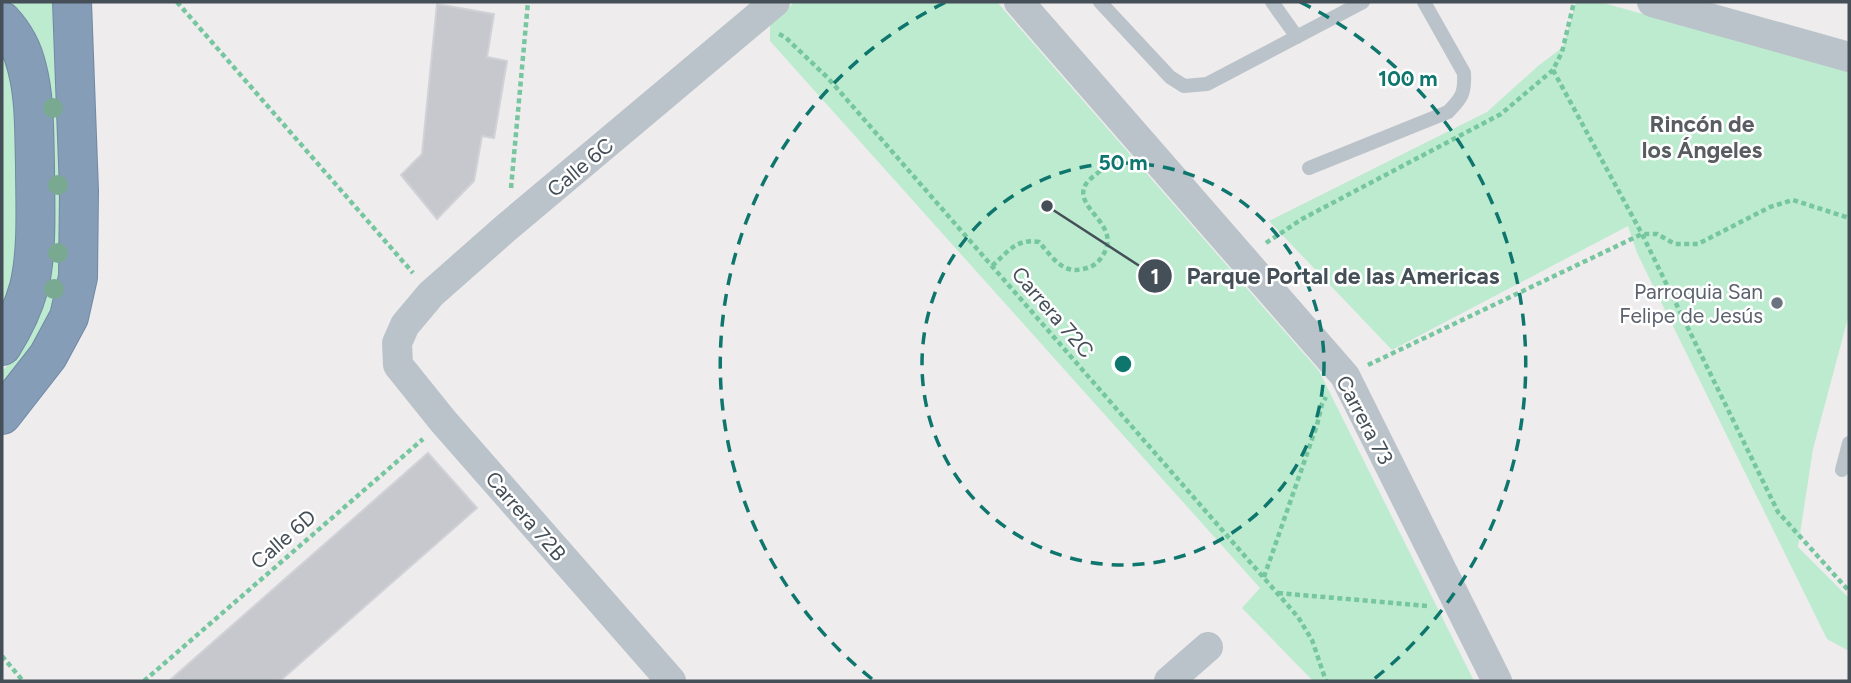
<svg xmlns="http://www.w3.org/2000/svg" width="1851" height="683" viewBox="0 0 1851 683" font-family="Figtree,sans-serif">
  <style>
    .green { fill: #bcebcf }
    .building { fill: #c6c8ce; stroke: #d0d2d7; stroke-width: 2 }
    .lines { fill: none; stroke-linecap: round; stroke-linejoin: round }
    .highway-casing { stroke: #7188a4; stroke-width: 40 }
    .path { stroke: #76c6a0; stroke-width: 4.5; stroke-dasharray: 5 3.5; stroke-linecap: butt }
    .lane { stroke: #bbc3ca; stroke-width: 14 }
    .street { stroke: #bbc3ca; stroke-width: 30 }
    .highway { stroke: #869db8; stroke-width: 38 }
    .tree { fill: #7aa992 }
    .ring { fill: none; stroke: #0f766e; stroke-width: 3.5; stroke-dasharray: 12 9 }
    .worship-dot { fill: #6b7280; stroke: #fff; stroke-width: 2.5 }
    .labels { text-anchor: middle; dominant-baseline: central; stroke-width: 5; stroke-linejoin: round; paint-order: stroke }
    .street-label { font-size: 21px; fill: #454f58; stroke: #fff }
    .worship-label { font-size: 21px; fill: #5b616d; stroke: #fff; text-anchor: end }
    .neighbourhood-label { font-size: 23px; font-weight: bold; fill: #595c60; stroke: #fff }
    .centre { fill: #0f766e; stroke: #fff; stroke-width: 3.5 }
    .ring-label { font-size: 21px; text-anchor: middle; font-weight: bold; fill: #0f766e; stroke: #fff; stroke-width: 5; stroke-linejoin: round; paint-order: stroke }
    .leader { fill: none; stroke: #454f58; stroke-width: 2.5 }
    .callout-dot { fill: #454f58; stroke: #fff; stroke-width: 2.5 }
    .mark-label { font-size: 21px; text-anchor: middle; font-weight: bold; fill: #fff }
    .callout-label { font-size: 23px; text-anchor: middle; font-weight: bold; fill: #454f58; stroke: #fff; stroke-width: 5; stroke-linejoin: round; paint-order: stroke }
  </style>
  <rect width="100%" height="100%" fill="#eeecec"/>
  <path class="green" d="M2 2H56L67 258 43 339 2 391V371C24 350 36 322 46 293Z
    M795 2H997L1319 371 1474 681H1313L1242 608 1260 588 770 41V22Z
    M1576 2H1600L1849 72V314L1813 449 1798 547 1849 598V651L1827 639 1637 253 1628 226 1392 350 1269 221 1487 112 1538 66 1563 47Z
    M2 54 15 87 21 250 2 311Z"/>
  <path class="building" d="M437 4 494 14 487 57 507 61 494 138 482 136 474 181 437 219 401 175 422 154Z
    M428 453 477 508 280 681H169Z"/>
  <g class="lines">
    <g class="highway-casing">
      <path id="highway" d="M2 21C14 34 23 50 27 68 35 98 34 132 35 164 35 203 38 250 29 287 23 309 14 327 2 346
        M2 415 48 356 69 317 78 277 79 191 72 2"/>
    </g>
    <path class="path" d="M177 2 413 273
      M779 34 785 37 828 78 1298 617 1312 640 1326 681
      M1553 70 1642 234 1778 512 1849 591
      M511 188 528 2
      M1266 243 1302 219 1501 114 1553 70 1562 52 1574 2
      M992 266C1008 252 1016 238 1039 242 1047 251 1055 263 1066 268 1073 271 1080 270 1087 268 1094 266 1099 262 1103 255 1123 224 1071 208 1086 184 1090 177 1113 162 1120 157
      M1368 365 1642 234H1657L1675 244H1698L1770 207 1793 200 1849 218
      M1264 577 1317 425 1322 404 1326 397
      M1278 593 1428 606
      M2 656 23 681
      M144 681 423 439"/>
    <path class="lane" d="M1100 2 1170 77 1184 86 1207 84 1363 2
      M1272 2 1297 37
      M1309 168 1448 112C1462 98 1465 93 1464 73L1424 2
      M1842 470 1849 443"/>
    <path class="street" d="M1019 2 1345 376 1497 681
      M1652 2 1849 57
      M671 681 443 421 398 365 397 343 405 325 431 294 507 227 775 2
      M1169 681 1208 647"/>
    <use href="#highway" class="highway"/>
  </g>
  <g class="tree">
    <circle cx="53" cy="108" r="10"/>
    <circle cx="58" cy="185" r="10"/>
    <circle cx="58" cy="253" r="10"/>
    <circle cx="54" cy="289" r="10"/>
  </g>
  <g class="ring">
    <circle cx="1123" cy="364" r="201"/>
    <path d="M872 679A403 403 0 0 1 946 2M1300 2A403 403 0 0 1 1374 679"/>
  </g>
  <circle class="worship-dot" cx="1777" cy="303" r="7"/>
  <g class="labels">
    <g class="street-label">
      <text transform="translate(580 167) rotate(-40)">Calle 6C</text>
      <text transform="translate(1053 312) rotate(49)">Carrera 72C</text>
      <text transform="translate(1365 420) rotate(62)">Carrera 73</text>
      <text transform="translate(526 516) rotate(49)">Carrera 72B</text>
      <text transform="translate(283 539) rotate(-41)">Calle 6D</text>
    </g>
    <g class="worship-label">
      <text x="1763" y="291">Parroquia San<tspan x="1763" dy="24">Felipe de Jesús</tspan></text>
    </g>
    <g class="neighbourhood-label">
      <text x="1702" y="124">Rincón de<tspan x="1702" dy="26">los Ángeles</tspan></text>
    </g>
  </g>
  <circle cx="1123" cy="364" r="10" class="centre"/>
  <g class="ring-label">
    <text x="1408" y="86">100 m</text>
    <text x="1123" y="170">50 m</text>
  </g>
  <path class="leader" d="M1047 206L1155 276"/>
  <g class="callout-dot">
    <circle cx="1047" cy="206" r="7"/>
    <circle cx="1155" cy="276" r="18"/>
  </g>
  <g class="mark-label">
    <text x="1155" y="284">1</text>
  </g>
  <g class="callout-label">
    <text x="1343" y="284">Parque Portal de las Americas</text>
  </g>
  <rect width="1851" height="683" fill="none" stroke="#454f58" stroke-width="7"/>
</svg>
